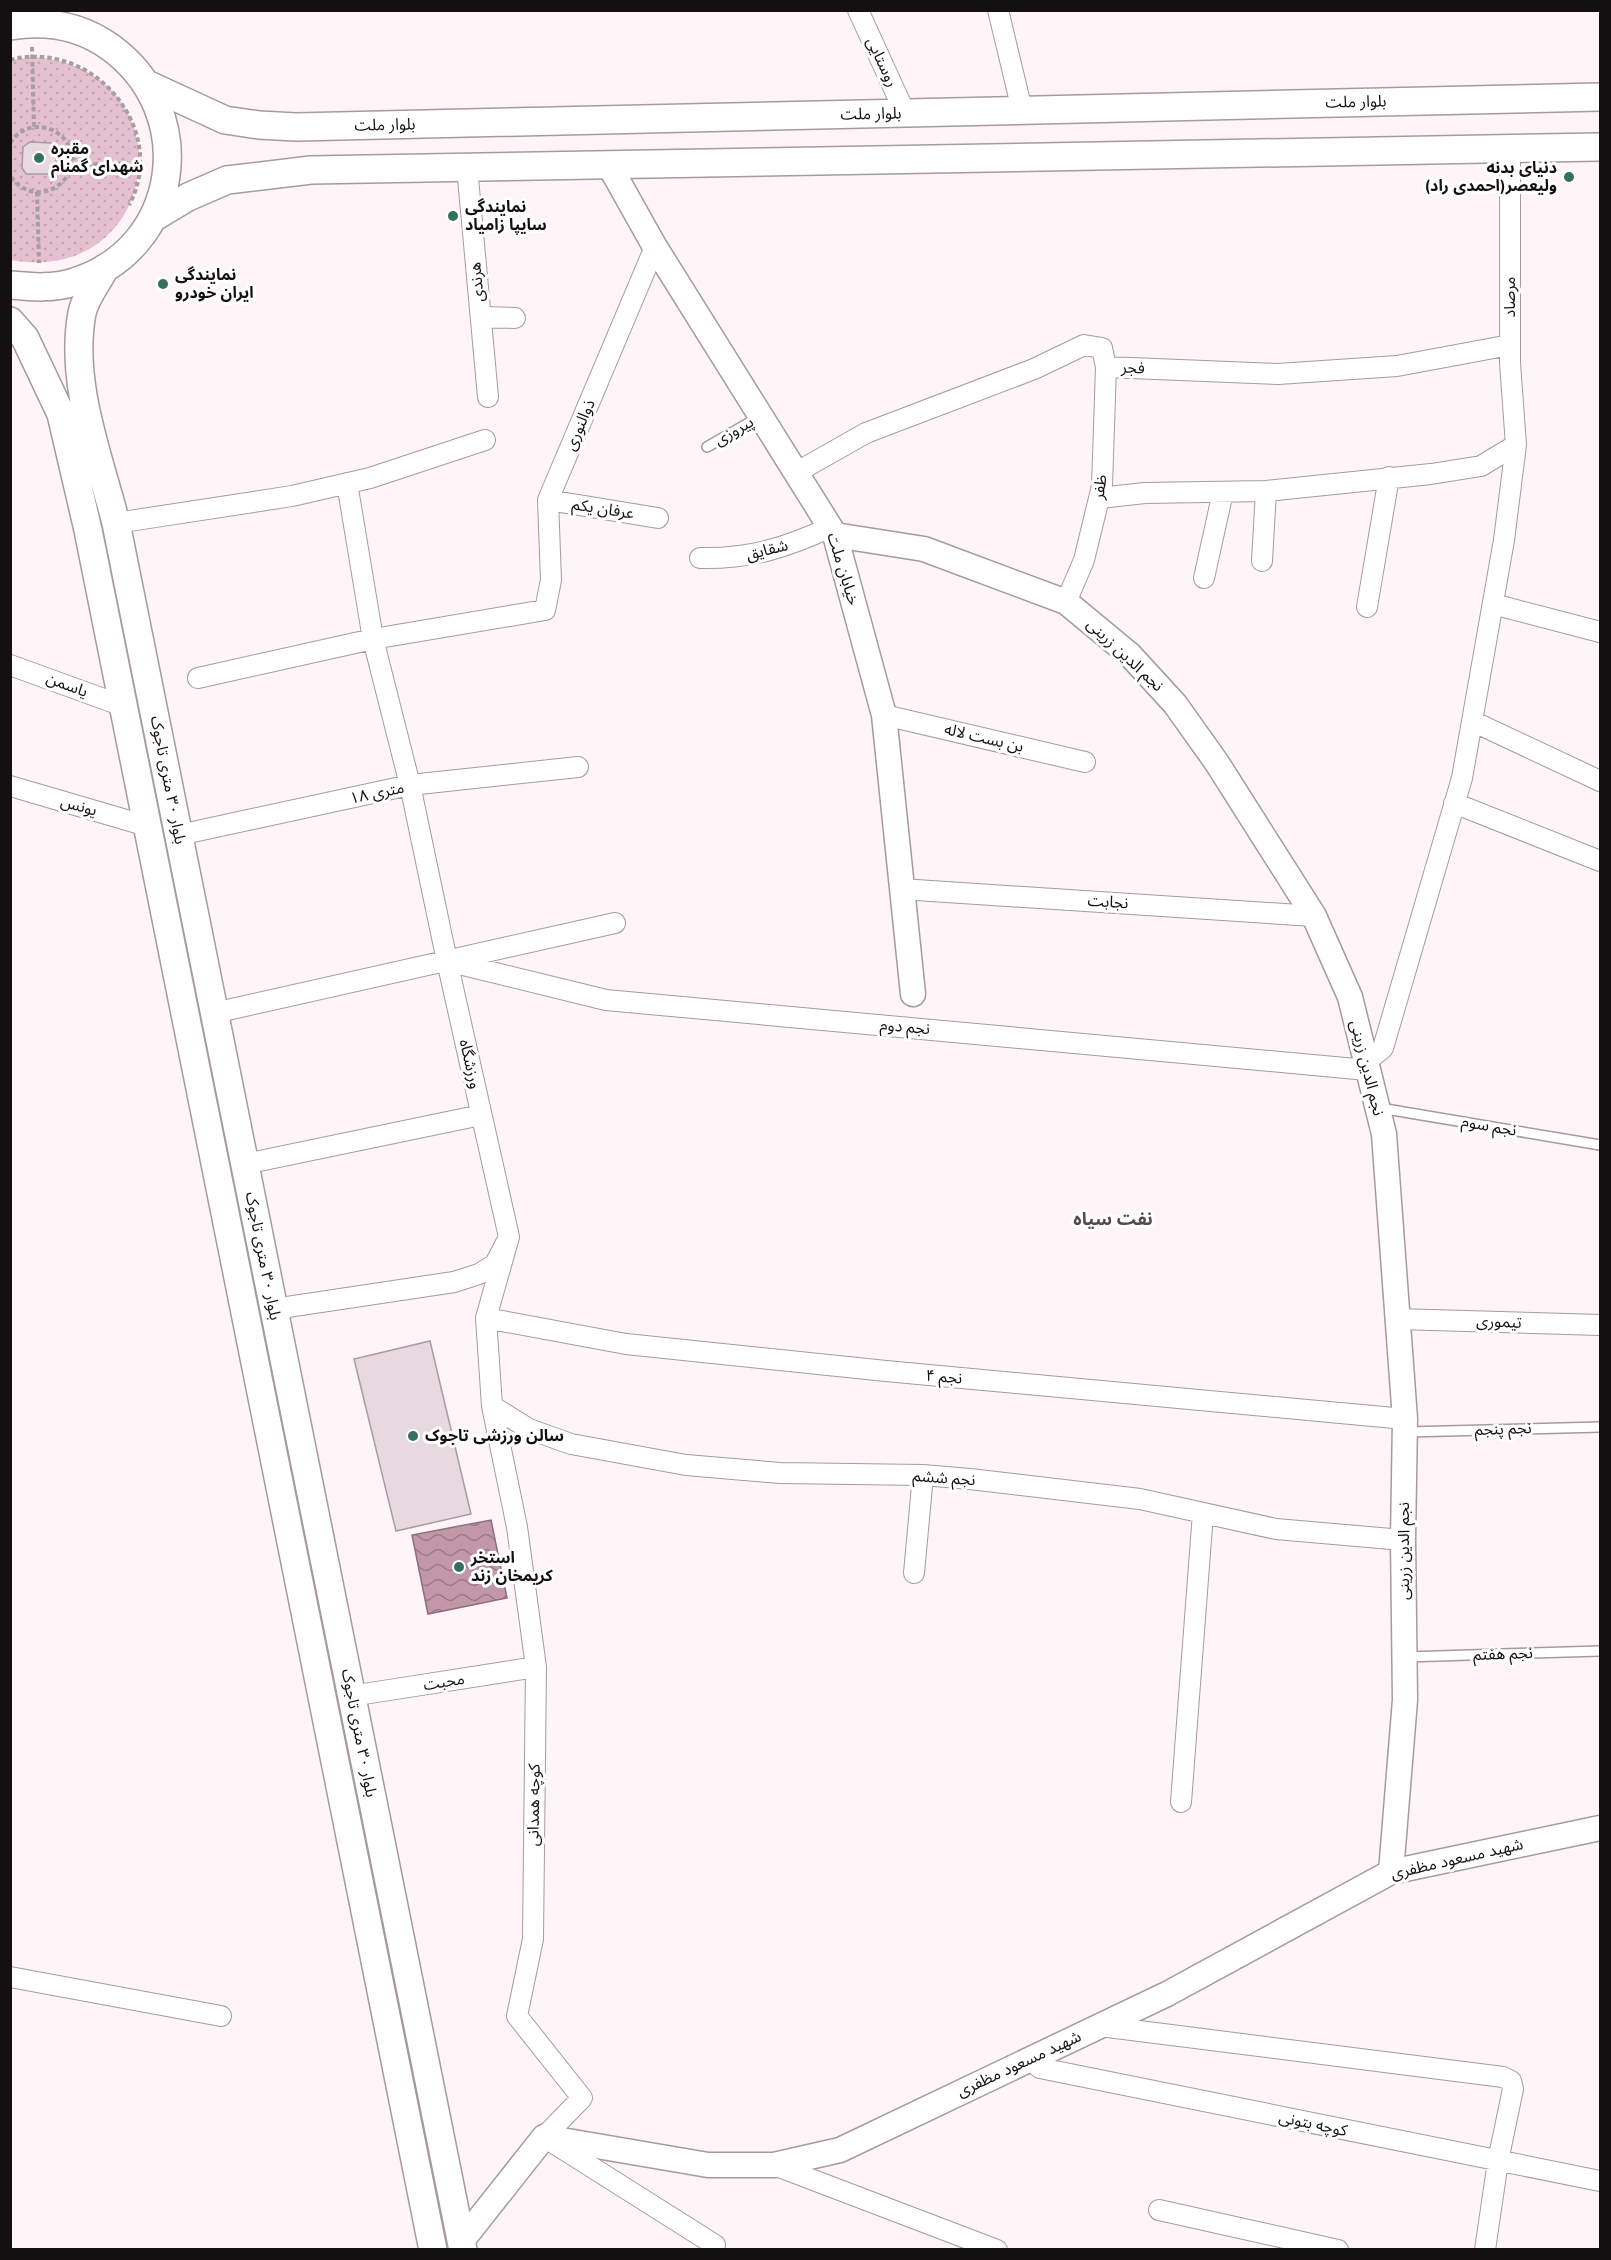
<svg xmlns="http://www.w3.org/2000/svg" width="1611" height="2260" viewBox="0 0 1611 2260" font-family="'Nunito Sans','Noto Sans Arabic',sans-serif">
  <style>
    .grass { fill: url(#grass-dots) }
    .water { fill: url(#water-waves); stroke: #8e6e7c; stroke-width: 1.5 }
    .building { fill: #e7d9df; stroke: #a89ba1; stroke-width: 1.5 }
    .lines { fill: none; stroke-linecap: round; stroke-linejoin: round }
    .service-casing { stroke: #a69a9f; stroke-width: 12 }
    .minor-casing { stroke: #a69a9f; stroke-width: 22 }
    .tertiary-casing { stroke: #a69a9f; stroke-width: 27 }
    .secondary-casing { stroke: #a69a9f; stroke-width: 30 }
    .path { stroke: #a69ea1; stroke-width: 4; stroke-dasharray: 4.5 3; stroke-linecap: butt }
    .service { stroke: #fff; stroke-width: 9 }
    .minor { stroke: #fff; stroke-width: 20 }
    .tertiary { stroke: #fff; stroke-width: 24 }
    .secondary { stroke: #fff; stroke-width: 27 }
    .poi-dot { fill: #33715e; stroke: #fff; stroke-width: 2 }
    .labels { text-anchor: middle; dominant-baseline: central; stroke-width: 6; stroke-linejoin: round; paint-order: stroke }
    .street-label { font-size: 16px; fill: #141011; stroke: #fff }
    .poi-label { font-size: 16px; font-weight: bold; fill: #141011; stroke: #fff; text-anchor: start }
    .neighbourhood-label { font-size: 18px; font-weight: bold; fill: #54494d; stroke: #fff }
  </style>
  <defs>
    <pattern id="grass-dots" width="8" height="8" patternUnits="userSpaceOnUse" patternTransform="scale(1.5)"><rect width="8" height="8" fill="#e5c0d0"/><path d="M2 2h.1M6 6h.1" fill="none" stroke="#c4a4b2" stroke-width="1.8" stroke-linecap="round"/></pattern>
    <pattern id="water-waves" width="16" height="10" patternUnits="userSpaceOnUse" patternTransform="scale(1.5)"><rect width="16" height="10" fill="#c397aa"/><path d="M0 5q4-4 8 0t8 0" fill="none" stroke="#9d7a89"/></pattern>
  </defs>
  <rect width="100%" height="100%" fill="#fff4f8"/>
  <path class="grass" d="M33 57C191 68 163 287 11 260V60Z"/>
  <path class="water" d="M491 1520 507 1598 428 1614 412 1535Z"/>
  <path class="building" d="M30 142 51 143 56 151V168L51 174H26L22 168 23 147Z
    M430 1341 471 1514 396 1531 354 1359Z"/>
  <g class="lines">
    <g class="service-casing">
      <path id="service" d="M707 447 759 417
        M1380 1108 1600 1145
        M1407 1432 1600 1427
        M1405 1657 1600 1651"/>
    </g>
    <g class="minor-casing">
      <path id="minor" d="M858 10 905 113
        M998 10 1022 110
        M467 167 488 397
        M481 317 515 318
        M1106 367 1278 374 1397 366 1510 345
        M797 472 866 433 1034 369 1084 345 1102 348 1106 367 1102 486 1084 560 1066 602
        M1099 498 1145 493 1266 491 1431 474 1481 466 1516 445
        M548 500 658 518
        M116 523 292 496 370 478 485 440
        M700 558C750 559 785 548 831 527
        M1262 561 1266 491
        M1204 578 1223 492
        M1493 604 1600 632
        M1367 607 1389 477
        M10 665 123 706
        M198 678 373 639 545 610 551 580 548 500 655 247
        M884 715 1085 762
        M1472 721 1600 781
        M10 786 147 826
        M1454 803 1600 861
        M179 835 410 785 578 767
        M901 889 1314 916
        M447 961 606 1000 1367 1070
        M214 1013 615 923
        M1366 1062 1383 1048 1462 778 1504 540 1516 445 1510 363V149
        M245 1164 481 1115
        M509 1237 486 1318 492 1406 517 1527 536 1667 533 1939 517 2016 582 2098 544 2137 715 2245
        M274 1309 454 1282 479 1274 495 1264 509 1237 447 961 410 785 373 639 347 483
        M486 1318 626 1344 886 1371 1405 1419
        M1397 1319 1600 1325
        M492 1406 529 1429 571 1444 686 1465 780 1473 923 1475 970 1479 1140 1499 1276 1529 1403 1540
        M914 1573 923 1475
        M351 1696 536 1667
        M1181 1802 1203 1513
        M10 1977 221 2016
        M1100 2026 1503 2077 1511 2081 1513 2089 1498 2161 1485 2250
        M1029 2059 1040 2068 1600 2181
        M774 2165 997 2250
        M1159 2210 1338 2250"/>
    </g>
    <g class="tertiary-casing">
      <path id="tertiary" d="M609 165 655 247 835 535 884 715 913 994
        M835 535 924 549 1066 602 1130 655 1175 704 1217 763 1314 916 1350 997 1384 1134 1405 1419 1403 1540 1405 1700 1391 1872
        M461 2242 544 2137 708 2165H774L840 2150 1167 1994 1391 1872 1600 1828"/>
    </g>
    <g class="secondary-casing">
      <path id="secondary" d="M10 26C46 20 81 26 110 47 200 112 181 249 74 282 53 289 32 287 10 285
        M149 85 225 120 259 125 296 127 1600 97
        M153 218 188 197 227 180 311 170 1600 147
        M105 268C98 282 85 298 82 313 69 383 99 456 116 523L463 2250
        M10 321 25 338 61 414 88 530 433 2250"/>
    </g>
    <path class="path" d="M32 47 34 127
      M10 60C92 38 170 129 129 205
      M10 143C37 104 92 144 65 179 59 186 51 191 41 192 28 193 17 186 10 175
      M71 165 140 163
      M37 192 39 263"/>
    <use href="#service" class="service"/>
    <use href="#minor" class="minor"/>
    <use href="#tertiary" class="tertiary"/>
    <use href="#secondary" class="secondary"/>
  </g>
  <g class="poi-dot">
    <circle cx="39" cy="158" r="6"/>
    <circle cx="1569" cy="177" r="6"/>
    <circle cx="453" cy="216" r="6"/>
    <circle cx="163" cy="284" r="6"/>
    <circle cx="413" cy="1436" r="6"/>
    <circle cx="459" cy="1567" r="6"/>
  </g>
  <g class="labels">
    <g class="street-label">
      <text transform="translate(882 62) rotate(65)">روستایی</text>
      <text transform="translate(1356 102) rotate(-1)">بلوار ملت</text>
      <text transform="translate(871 114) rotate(-1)">بلوار ملت</text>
      <text transform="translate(385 125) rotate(-1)">بلوار ملت</text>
      <text transform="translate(477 282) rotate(-95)">هرندی</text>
      <text transform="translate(1510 297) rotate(-90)">مرصاد</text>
      <text transform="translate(1133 368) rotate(2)">فجر</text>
      <text transform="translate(580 425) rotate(-67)">ذوالنوری</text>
      <text transform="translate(734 431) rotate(-30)">پیروزی</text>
      <text transform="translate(1100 487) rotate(-82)">ظفر</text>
      <text transform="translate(603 509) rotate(9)">عرفان یکم</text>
      <text transform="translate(767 550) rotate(-14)">شقایق</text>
      <text transform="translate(843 569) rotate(73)">خیابان ملت</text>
      <text transform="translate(1125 655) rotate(43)">نجم الدین زرینی</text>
      <text transform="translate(67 685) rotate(20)">یاسمن</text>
      <text transform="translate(984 738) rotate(13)">بن بست لاله</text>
      <text transform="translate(168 780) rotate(79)">بلوار ۳۰ متری تاجوک</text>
      <text transform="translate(377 793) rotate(-12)">۱۸ متری</text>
      <text transform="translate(79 806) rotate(16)">یونس</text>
      <text transform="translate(1108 902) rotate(4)">نجابت</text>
      <text transform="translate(905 1027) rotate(5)">نجم دوم</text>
      <text transform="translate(470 1064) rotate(77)">ورزشگاه</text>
      <text transform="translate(1367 1068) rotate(76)">نجم الدین زرینی</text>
      <text transform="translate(1489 1126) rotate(10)">نجم سوم</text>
      <text transform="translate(263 1256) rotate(79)">بلوار ۳۰ متری تاجوک</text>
      <text transform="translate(1499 1322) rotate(2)">تیموری</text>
      <text transform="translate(944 1377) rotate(5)">نجم ۴</text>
      <text transform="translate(1503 1429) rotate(-2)">نجم پنجم</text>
      <text transform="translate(944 1478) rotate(4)">نجم ششم</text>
      <text transform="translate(1404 1551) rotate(-90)">نجم الدین زرینی</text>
      <text transform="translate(1503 1654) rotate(-2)">نجم هفتم</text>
      <text transform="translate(444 1682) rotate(-9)">محبت</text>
      <text transform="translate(359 1733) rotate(79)">بلوار ۳۰ متری تاجوک</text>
      <text transform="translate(534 1805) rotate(-89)">کوچه همدانی</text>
      <text transform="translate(1457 1859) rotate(-13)">شهید مسعود مظفری</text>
      <text transform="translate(1019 2064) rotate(-25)">شهید مسعود مظفری</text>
      <text transform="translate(1313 2124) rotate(12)">کوچه بتونی</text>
    </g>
    <g class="poi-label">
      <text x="51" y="149">مقبره<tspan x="51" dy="18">شهدای گمنام</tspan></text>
      <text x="1557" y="168" text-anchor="end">دنیای بدنه<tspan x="1557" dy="18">ولیعصر(احمدی راد)</tspan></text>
      <text x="465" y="207">نمایندگی<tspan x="465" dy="18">سایپا زامیاد</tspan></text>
      <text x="175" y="275">نمایندگی<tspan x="175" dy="18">ایران خودرو</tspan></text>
      <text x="425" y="1436">سالن ورزشی تاجوک</text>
      <text x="471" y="1558">استخر<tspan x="471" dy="18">کریمخان زند</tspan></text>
    </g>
    <g class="neighbourhood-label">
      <text x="1113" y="1219">نفت سیاه</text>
    </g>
  </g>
  <rect width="1611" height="2260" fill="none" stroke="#141011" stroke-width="24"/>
</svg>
